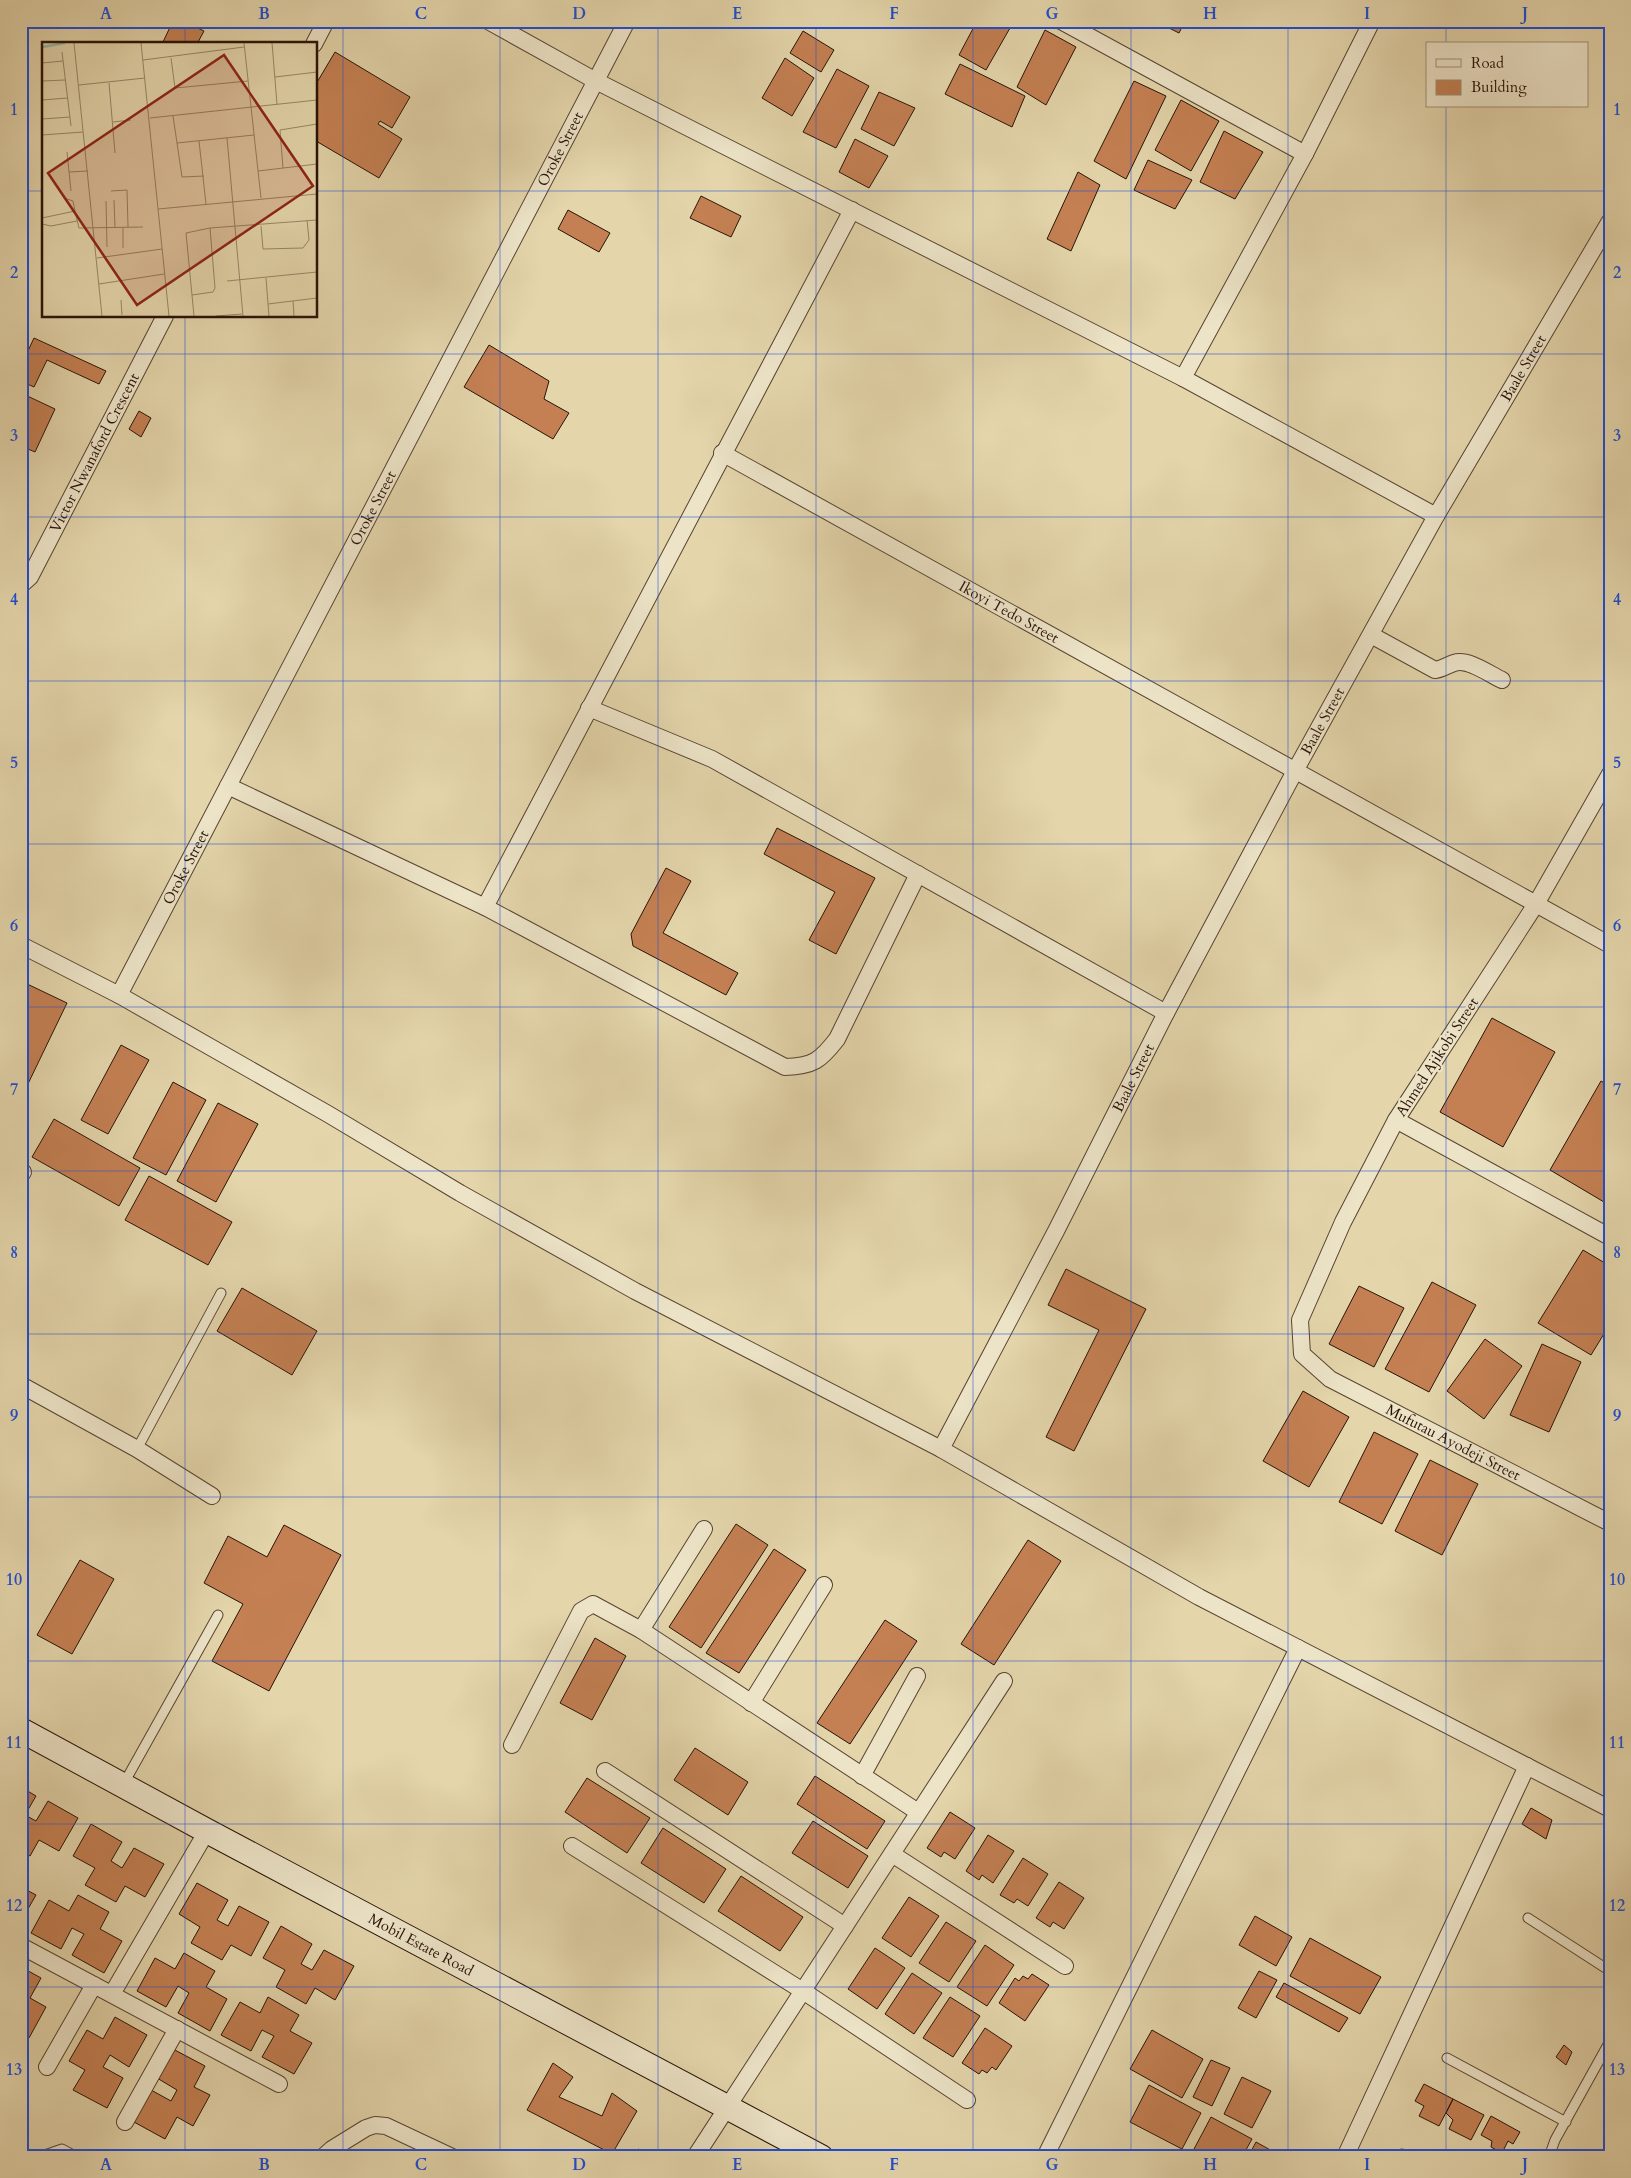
<svg xmlns="http://www.w3.org/2000/svg" width="1631" height="2178" viewBox="0 0 1631 2178" font-family="Cardo,serif">
  <style>
    .building { fill: #c48053; stroke: #281307 }
    .lines { fill: none; stroke-linecap: round; stroke-linejoin: round }
    .service-casing { stroke: #574430; stroke-width: 11 }
    .minor-casing { stroke: #574430; stroke-width: 18 }
    .secondary-casing { stroke: #281307; stroke-width: 26 }
    .service { stroke: #ede4c8; stroke-width: 9 }
    .minor { stroke: #ede4c8; stroke-width: 16 }
    .secondary { stroke: #ede4c8; stroke-width: 24 }
    .grid { fill: none; stroke: #1d4ed8; stroke-width: 1; stroke-opacity: 0.55 }
    .labels { text-anchor: middle; dominant-baseline: central; stroke-width: 4.5; stroke-linejoin: round; paint-order: stroke }
    .street-label { font-size: 15px; fill: #281307; stroke: #ede4c8 }
    .inset-river { fill: none; stroke: #95b8ad; stroke-width: 2.5 }
    .inset-road { fill: none; stroke: #998769; stroke-width: 1 }
    .view { fill: #8f2418; fill-opacity: 0.15; stroke: #8f2418; stroke-width: 2.5 }
    .inset-edge { fill: none; stroke: #281307; stroke-width: 2.5 }
    .neatline { fill: none; stroke: #1d4ed8; stroke-width: 2 }
    .grid-label { font-size: 16px; text-anchor: middle; font-weight: bold; fill: #1d4ed8 }
  </style>
  <rect width="100%" height="100%" fill="#e4d5ab"/>
  <filter id="stains"><feTurbulence type="fractalNoise" baseFrequency=".004" numOctaves="4"/><feColorMatrix values="0 0 0 0 .2 0 0 0 0 .09 0 0 0 0 .02 0 0 0 .5 -.17"/></filter>
  <radialGradient id="worn" r=".72"><stop offset=".6" stop-color="#630" stop-opacity="0"/><stop offset="1" stop-color="#630" stop-opacity=".3"/></radialGradient>
  <path class="building" d="M173 21H183L204 31 197 44H162Z
    M977 21H1014L986 70 959 55Z
    M1165 21H1185L1179 33 1163 25Z
    M1045 30 1076 47 1046 105 1017 87Z
    M803 31 834 50 821 72 790 53Z
    M335 52 410 97 392 128 380 121 378 124 402 139 379 178 316 141V84Z
    M785 58 814 78 792 116 762 98Z
    M960 64 1025 96 1012 127 945 94Z
    M837 69 869 86 836 148 803 132Z
    M1134 81 1166 96 1126 179 1094 161Z
    M879 92 915 108 894 146 861 129Z
    M1181 100 1219 121 1191 171 1155 150Z
    M1224 131 1263 152 1235 199 1200 182Z
    M855 139 888 156 869 188 839 172Z
    M1148 160 1192 180 1175 209 1134 190Z
    M1078 172 1100 185 1071 251 1047 239Z
    M701 196 741 216 731 237 690 218Z
    M568 210 610 233 599 252 558 229Z
    M34 338 106 371 99 384 47 360 34 387 21 381V366Z
    M489 345 549 381 544 399 569 413 553 439 464 387Z
    M21 393 55 409 35 452 21 446Z
    M139 411 151 418 141 437 129 429Z
    M777 828 875 878 836 954 809 940 835 892 764 854Z
    M666 868 691 881 663 933 738 973 726 995 633 946 631 934Z
    M23 982 67 1003 25 1090 21 1089V986Z
    M1492 1018 1555 1052 1503 1147 1440 1112Z
    M121 1045 149 1060 108 1134 81 1120Z
    M1601 1081 1610 1086V1191L1604 1202 1550 1170Z
    M173 1082 206 1100 166 1175 133 1158Z
    M218 1103 258 1124 216 1202 177 1181Z
    M54 1119 140 1168 119 1206 32 1157Z
    M149 1176 232 1222 208 1265 125 1220Z
    M1583 1250 1610 1266V1324L1591 1355 1538 1323Z
    M1066 1269 1146 1309 1074 1451 1046 1437 1099 1330 1048 1305Z
    M1432 1282 1476 1305 1429 1392 1385 1369Z
    M1359 1286 1404 1308 1374 1367 1329 1344Z
    M242 1288 317 1331 292 1375 217 1331Z
    M1485 1339 1522 1366 1484 1419 1447 1391Z
    M1542 1344 1581 1362 1549 1432 1510 1415Z
    M1303 1391 1349 1417 1309 1487 1263 1461Z
    M1374 1432 1418 1454 1382 1524 1339 1502Z
    M1430 1460 1478 1484 1442 1555 1395 1531Z
    M736 1524 768 1545 701 1648 669 1627Z
    M284 1525 341 1555 269 1691 212 1661 243 1604 204 1583 228 1536 267 1557Z
    M1028 1540 1061 1561 994 1665 961 1644Z
    M774 1549 806 1570 739 1673 706 1653Z
    M80 1560 114 1579 72 1654 37 1635Z
    M885 1620 917 1641 850 1744 817 1723Z
    M595 1638 626 1656 592 1720 560 1703Z
    M695 1748 748 1782 728 1815 674 1780Z
    M815 1776 885 1821 867 1849 797 1804Z
    M587 1778 650 1818 627 1853 565 1812Z
    M21 1787 36 1796 25 1815 36 1821 48 1801 78 1818 59 1851 39 1840 30 1856 21 1851Z
    M1531 1808 1552 1820 1546 1839 1522 1824Z
    M950 1812 975 1828 955 1859 944 1852 941 1857 927 1848Z
    M813 1821 868 1856 848 1888 792 1853Z
    M91 1824 122 1842 111 1861 122 1868 134 1848 164 1864 145 1897 125 1886 116 1902 85 1885 95 1868 73 1856Z
    M663 1828 726 1869 704 1903 641 1863Z
    M988 1835 1014 1851 993 1883 982 1875 979 1880 966 1871Z
    M1023 1858 1048 1874 1028 1906 1017 1899 1014 1903 1000 1895Z
    M741 1876 803 1917 780 1951 718 1911Z
    M1059 1882 1084 1898 1064 1929 1053 1922 1050 1927 1036 1918Z
    M197 1883 228 1900 217 1920 228 1926 239 1906 269 1922 251 1956 231 1945 222 1960 191 1943 200 1927 179 1914Z
    M21 1887 36 1895 21 1921Z
    M78 1895 109 1912 100 1929 122 1941 104 1973 72 1955 84 1934 72 1928 61 1949 31 1933 49 1900 69 1911Z
    M909 1897 939 1916 911 1957 882 1938Z
    M1255 1916 1292 1937 1276 1966 1239 1945Z
    M946 1922 976 1941 949 1982 919 1963Z
    M281 1926 312 1944 301 1964 312 1970 324 1950 354 1966 335 2000 315 1988 306 2004 276 1987 285 1970 263 1958Z
    M1310 1938 1381 1977 1360 2014 1290 1976Z
    M985 1945 1014 1965 987 2006 957 1987Z
    M875 1948 905 1968 877 2009 848 1989Z
    M184 1953 215 1971 206 1987 227 1999 210 2031 178 2013 189 1993 178 1986 166 2007 137 1991 155 1958 175 1969Z
    M21 1967 41 1978 30 1998 46 2007 29 2038 21 2033Z
    M1259 1971 1277 1980 1256 2018 1238 2008Z
    M912 1973 942 1993 914 2034 885 2014Z
    M1032 1974 1049 1985 1025 2021 999 2003 1015 1978 1019 1981 1023 1976 1028 1979Z
    M1284 1983 1348 2018 1339 2032 1276 1997Z
    M268 1997 299 2015 290 2031 312 2043 294 2074 262 2057 274 2036 262 2030 251 2051 221 2035 240 2002 260 2013Z
    M950 1997 980 2016 953 2057 923 2038Z
    M115 2017 147 2035 129 2067 110 2055 103 2067 123 2078 107 2108 73 2090 85 2070 69 2061 87 2030 103 2039Z
    M985 2028 1012 2046 996 2070 992 2067 987 2073 982 2070 979 2074 962 2063Z
    M1152 2030 1203 2059 1182 2098 1130 2069Z
    M1564 2045 1572 2052 1566 2065 1556 2057Z
    M173 2049 205 2066 194 2087 210 2095 193 2126 177 2117 165 2139 134 2122 151 2090 171 2101 177 2090 157 2078Z
    M1211 2060 1230 2068 1212 2106 1193 2097Z
    M553 2063 573 2077 559 2097 602 2116 612 2093 637 2111 612 2154 527 2110Z
    M1242 2077 1271 2091 1252 2128 1224 2114Z
    M1424 2084 1453 2099 1439 2126 1419 2116 1424 2106 1415 2101Z
    M1149 2085 1201 2113 1182 2149 1130 2122Z
    M1453 2099 1484 2115 1471 2140 1449 2129 1453 2120 1446 2113Z
    M1491 2116 1520 2132 1513 2144 1508 2141 1502 2153 1491 2147 1492 2141 1481 2135Z
    M1211 2117 1252 2139 1242 2157H1208L1194 2149Z
    M1256 2142 1283 2157H1248Z
    M638 2149 654 2157H634Z"/>
  <g class="lines">
    <g class="service-casing">
      <path id="service" d="M137 1449 221 1293
        M123 1785 218 1615
        M1528 1918 1610 1971
        M1447 2058 1566 2122
        M1402 2154 1408 2157
        M39 2157 62 2149 77 2157
        M1549 2157 1555 2140 1610 2041"/>
    </g>
    <g class="minor-casing">
      <g id="minor">
        <path d="M488 21 596 81 1183 378 1436 516"/>
        <path d="M1061 21 1305 154"/>
        <path d="M314 44 326 21"/>
        <path d="M1183 378 1305 154 1372 21"/>
        <path id="s1" d="M722 453 1610 945"/>
        <path id="s2" d="M21 585 30 577 165 316"/>
        <path d="M1371 635 1435 670C1443 669 1447 665 1454 663 1468 658 1489 674 1502 680"/>
        <path d="M589 708 712 759 1166 1013"/>
        <path id="s3" d="M1610 774 1536 904 1396 1120 1343 1222 1300 1320 1302 1354 1330 1379 1610 1523"/>
        <path d="M228 786 485 907 852 210"/>
        <path d="M485 907 785 1067C813 1066 820 1061 837 1039L918 874"/>
        <path d="M21 945 119 995 328 1114 460 1193 635 1291 941 1449 1199 1597 1610 1809"/>
        <path id="s4" d="M119 995 627 21"/>
        <path d="M1396 1120 1610 1237"/>
        <path d="M21 1175 23 1172"/>
        <path d="M21 1385 137 1449 212 1496"/>
        <path id="s5" d="M941 1449 1056 1231 1166 1013 1295 771 1436 516 1610 221"/>
        <path d="M641 1630 704 1529"/>
        <path d="M751 1703 824 1585"/>
        <path d="M512 1745 581 1611 593 1604 641 1630 918 1812"/>
        <path d="M605 1771 845 1926"/>
        <path d="M862 1776 917 1676"/>
        <path d="M572 1846 803 1991 967 2100"/>
        <path d="M892 1854 1065 1966"/>
        <path d="M21 1946 279 2084"/>
        <path d="M112 1994 207 1831"/>
        <path d="M47 2067 94 1985"/>
        <path d="M125 2122 177 2029"/>
        <path d="M323 2157 332 2149 366 2128 375 2125 386 2126 452 2157"/>
        <path d="M695 2157 1004 1681"/>
        <path d="M1045 2157 1298 1648"/>
        <path d="M1345 2157 1527 1766"/>
      </g>
    </g>
    <g class="secondary-casing">
      <g id="secondary">
        <path id="s6" d="M21 1730 207 1831 821 2157"/>
      </g>
    </g>
    <use href="#service" class="service"/>
    <use href="#minor" class="minor"/>
    <use href="#secondary" class="secondary"/>
  </g>
  <path class="grid" d="M185 21V44M343 21V2157M500 21V2157M658 21V2157M816 21V2157M973 21V2157M1131 21V2157M1288 21V2157M1446 21V44M1446 106V2157M21 191H44M316 191H1610M185 316V2157M21 354H1610M21 517H1610M21 681H1610M21 844H1610M21 1007H1610M21 1171H1610M21 1334H1610M21 1497H1610M21 1661H1610M21 1824H1610M21 1987H1610"/>
  <g class="labels">
    <g class="street-label">
      <text stroke="none"><textPath href="#s4" startOffset="954">Oroke Street</textPath></text>
      <text stroke="none"><textPath href="#s5" startOffset="1228">Baale Street</textPath></text>
      <text stroke="none"><textPath href="#s2" startOffset="152">Victor Nwanaford Crescent</textPath></text>
      <text stroke="none"><textPath href="#s4" startOffset="549">Oroke Street</textPath></text>
      <text stroke="none"><textPath href="#s1" startOffset="328">Ikoyi Tedo Street</textPath></text>
      <text stroke="none"><textPath href="#s5" startOffset="822">Baale Street</textPath></text>
      <text stroke="none"><textPath href="#s4" startOffset="144">Oroke Street</textPath></text>
      <text transform="translate(1437 1057) rotate(-57)">Ahmed Ajikobi Street</text>
      <text stroke="none"><textPath href="#s5" startOffset="418">Baale Street</textPath></text>
      <text stroke="none"><textPath href="#s3" startOffset="839">Mufutau Ayodeji Street</textPath></text>
      <text stroke="none"><textPath href="#s6" startOffset="454">Mobil Estate Road</textPath></text>
    </g>
  </g>
  <g transform="translate(42 42)">
    <rect width="275" height="275" fill="#e4d5ab"/>
    <path class="inset-river" d="M0 5 23 1"/>
    <path class="inset-road" d="M32 1 60 274M99 1 127 274M202 1 219 156M230 1 235 62M20 10 29 84M129 16 133 46 206 39M101 18 202 5M0 21 21 19M233 35 275 30M0 39 23 38M67 41 73 111M37 43 103 36M0 58 26 56M131 74 135 101 212 93M108 76 275 58M0 77 28 75M71 80 89 78M0 93 41 90M185 96 201 274M157 99 164 162M135 101 140 135 162 134M25 110 29 149M241 126 238 88 275 82M216 129 275 122M27 130 46 129M69 149 85 148 86 185M22 156 31 159 33 169M72 158 73 186M64 159 65 205M116 167 275 152M0 176 33 169 37 186 101 185M0 182 9 184 35 179M219 184 221 207 261 206 267 198 265 178M81 185V206M55 216 120 207M224 236 227 274M185 239 275 230M57 242 122 232M150 253 171 250 173 246 168 186M79 258 80 273M251 259 252 274M226 262 275 256M152 274 144 191 168 186 275 178M174 274 200 272"/>
    <path class="view" d="M182 13 271 144 95 263 6 131Z"/>
    <rect width="275" height="275" class="inset-edge"/>
  </g>
  <rect width="1631" height="2178" fill="none" stroke="#e4d5ab" stroke-width="55"/>
  <rect x="1426" y="42" width="162" height="65" fill="#ede4c8" stroke="#9e907b"/>
  <rect x="1436" y="59" width="25" height="8" fill="#ede4c8" stroke="#9e907b"/>
  <text x="1471" y="68" font-size="15" fill="#281307">Road</text>
  <rect x="1436" y="80" width="25" height="15" fill="#c48053" stroke="#9e907b"/>
  <text x="1471" y="92" font-size="15" fill="#281307">Building</text>
  <rect x="28" y="28" width="1576" height="2122" class="neatline"/>
  <g class="grid-label">
    <text x="106" y="19">A</text>
    <text x="264" y="19">B</text>
    <text x="421" y="19">C</text>
    <text x="579" y="19">D</text>
    <text x="737" y="19">E</text>
    <text x="894" y="19">F</text>
    <text x="1052" y="19">G</text>
    <text x="1210" y="19">H</text>
    <text x="1367" y="19">I</text>
    <text x="1525" y="19">J</text>
    <text x="14" y="115">1</text>
    <text x="1617" y="115">1</text>
    <text x="14" y="278">2</text>
    <text x="1617" y="278">2</text>
    <text x="14" y="441">3</text>
    <text x="1617" y="441">3</text>
    <text x="14" y="605">4</text>
    <text x="1617" y="605">4</text>
    <text x="14" y="768">5</text>
    <text x="1617" y="768">5</text>
    <text x="14" y="931">6</text>
    <text x="1617" y="931">6</text>
    <text x="14" y="1095">7</text>
    <text x="1617" y="1095">7</text>
    <text x="14" y="1258">8</text>
    <text x="1617" y="1258">8</text>
    <text x="14" y="1421">9</text>
    <text x="1617" y="1421">9</text>
    <text x="14" y="1585">10</text>
    <text x="1617" y="1585">10</text>
    <text x="14" y="1748">11</text>
    <text x="1617" y="1748">11</text>
    <text x="14" y="1911">12</text>
    <text x="1617" y="1911">12</text>
    <text x="14" y="2075">13</text>
    <text x="1617" y="2075">13</text>
    <text x="106" y="2170">A</text>
    <text x="264" y="2170">B</text>
    <text x="421" y="2170">C</text>
    <text x="579" y="2170">D</text>
    <text x="737" y="2170">E</text>
    <text x="894" y="2170">F</text>
    <text x="1052" y="2170">G</text>
    <text x="1210" y="2170">H</text>
    <text x="1367" y="2170">I</text>
    <text x="1525" y="2170">J</text>
  </g>
  <rect width="100%" height="100%" filter="url(#stains)"/>
  <rect width="100%" height="100%" fill="url(#worn)"/>
</svg>
